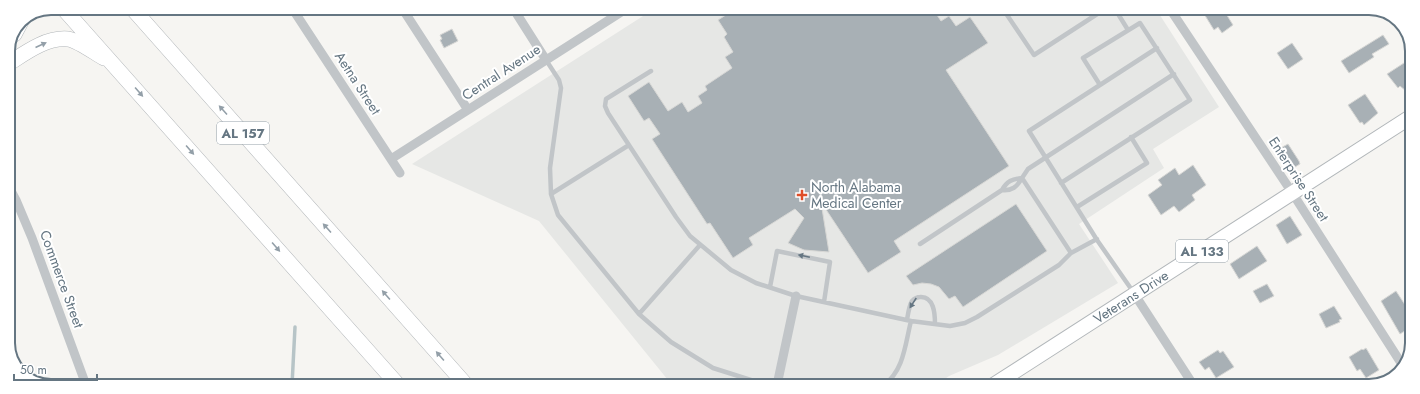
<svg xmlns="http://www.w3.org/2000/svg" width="1420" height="394" viewBox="0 0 1420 394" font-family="Jost,sans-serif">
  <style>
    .built { fill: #e6e7e5 }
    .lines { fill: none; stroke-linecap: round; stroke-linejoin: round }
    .stream { stroke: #b7c4c7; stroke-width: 3.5 }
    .building { fill: #a8b0b5; stroke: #d7d7d5 }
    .secondary-casing { stroke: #b1b7bb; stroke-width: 14 }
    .primary-casing { stroke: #b2b7ba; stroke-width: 16 }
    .trunk-casing { stroke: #b2b6b9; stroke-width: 16 }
    .service { stroke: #c1c5c8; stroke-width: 4.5 }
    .minor { stroke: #c1c5c8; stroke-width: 9 }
    .secondary { stroke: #fff; stroke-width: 13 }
    .primary { stroke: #fff; stroke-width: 14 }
    .trunk { stroke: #fff; stroke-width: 15 }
    .oneway { fill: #939fa8 }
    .oneway2 { fill: #657682 }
    .poi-dot { fill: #df4e28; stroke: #fff; stroke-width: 1.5 }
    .labels { text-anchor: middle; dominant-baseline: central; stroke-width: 4; stroke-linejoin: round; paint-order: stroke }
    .shield { fill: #fff; stroke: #939fa8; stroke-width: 1 }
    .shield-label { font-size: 13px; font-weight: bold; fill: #657682 }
    .street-label { font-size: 14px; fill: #657682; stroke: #fff }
    .poi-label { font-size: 14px; fill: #657682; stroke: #fff; text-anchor: start }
    .rim { fill: none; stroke: #657682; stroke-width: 2 }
  </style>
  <rect width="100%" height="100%" fill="#f6f5f2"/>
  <path class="built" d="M654 9H1156L1219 107 1153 149 1164 168 1079 224 1118 283 998 355 949 376 935 386 672 385 539 221 412 164Z"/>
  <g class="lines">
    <path class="stream" d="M292 385 295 327"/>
  </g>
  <path class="building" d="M727 9H933L941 21 949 16 956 26 970 17 988 43 946 70 1009 166 894 241 901 252 868 273 821 202 829 252 804 250 788 243 804 218 795 209 749 238 753 245 733 258 710 223 707 224 652 139 660 134 649 118 644 121 628 96 649 82 668 111 682 102 688 112 702 103 698 96 707 90 705 86 732 68 725 57 733 52 724 37 727 34 718 20 729 13Z
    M1201 9H1223L1233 25 1222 33 1218 27 1214 30Z
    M452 29 458 41 444 48 440 40 442 39 440 35Z
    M1383 35 1389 44 1372 54 1374 57 1349 73 1341 61Z
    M1292 43 1303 59 1288 69 1277 53Z
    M1404 63 1412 74V87L1406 91 1400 86 1398 88 1387 74Z
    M1365 94 1378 113 1364 125 1362 122 1360 123 1348 105Z
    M1288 144 1299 161 1300 164 1290 170 1289 167 1287 168 1277 150Z
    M1193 165 1206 185 1192 195 1195 200 1179 212 1174 206 1161 215 1148 195 1162 185 1158 180 1175 168 1179 175Z
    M1016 204 1047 251 963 307 955 296 949 299 939 287 931 284 922 283 913 285 906 276Z
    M1290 216 1302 235 1287 244 1276 225Z
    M1257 246 1267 261 1239 279 1230 264Z
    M1267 284 1274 296 1260 303 1253 291Z
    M1396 291 1411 314V327L1400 334 1381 301Z
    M1334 306 1342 319 1339 320 1340 322 1326 328 1319 314Z
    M1366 348 1379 370 1366 378 1360 369 1357 371 1349 357 1362 349 1363 350Z
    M1218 350 1220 353 1223 351 1234 367 1216 378 1209 367 1205 370 1199 362Z"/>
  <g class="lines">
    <g class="secondary-casing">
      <path id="secondary" d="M15 35 23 20"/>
    </g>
    <g class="primary-casing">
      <g id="primary">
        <path id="s1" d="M992 386 1412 116"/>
      </g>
    </g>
    <g class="trunk-casing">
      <path id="trunk" d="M63 8 398 385
        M132 8 466 385
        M8 64C25 53 46 37 68 39 77 40 95 53 104 58"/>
    </g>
    <path class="service" d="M555 9 562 11 570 9
      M1003 9 1034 55 1105 9
      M1115 9 1128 30
      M546 60 559 80 561 88 550 168 551 194 558 215 639 314 671 342 713 368 767 385
      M651 71 606 99 605 106 608 113 676 217 690 236 731 270 756 283 796 296 911 321 950 326 965 323 977 317 1059 265 1071 253 1097 239
      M1022 178C1017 187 1012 191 1002 190 1007 181 1012 179 1022 178Z
      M1061 183 1190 100 1140 23 1083 58 1100 85
      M551 194 629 145
      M1077 207 1147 163 1131 137
      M920 244 1002 190
      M1071 253 1022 178 1028 169 1174 74
      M770 287 777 251 830 262 824 302
      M1134 293 1097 240 1029 131 1157 48
      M639 314 700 245
      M907 320C908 314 909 306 912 301 914 299 917 297 920 297 934 296 935 314 935 324
      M884 385C904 370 905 345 911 321"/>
    <path class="minor" d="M292 8 400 173
      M402 8 468 110
      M513 8 546 60
      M1170 9 1293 194 1403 366
      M1396 19 1407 37
      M391 159 626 9
      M8 185 16 200 32 238 86 385
      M1135 295 1194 386
      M777 385 796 296"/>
    <use href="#secondary" class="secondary"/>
    <use href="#primary" class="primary"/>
    <use href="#trunk" class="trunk"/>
  </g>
  <defs><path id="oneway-solid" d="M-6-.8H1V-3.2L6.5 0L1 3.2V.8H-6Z"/></defs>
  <g class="oneway">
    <use href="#oneway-solid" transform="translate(41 45) rotate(-24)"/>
    <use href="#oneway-solid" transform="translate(139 92) rotate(49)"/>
    <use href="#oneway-solid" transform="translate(223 110) rotate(-132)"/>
    <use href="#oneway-solid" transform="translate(190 150) rotate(49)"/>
    <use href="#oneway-solid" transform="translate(327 228) rotate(-132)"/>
    <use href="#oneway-solid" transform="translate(276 247) rotate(49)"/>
    <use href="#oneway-solid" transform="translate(386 295) rotate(-131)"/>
    <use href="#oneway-solid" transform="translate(440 356) rotate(-131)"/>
  </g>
  <g class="oneway2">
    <use href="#oneway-solid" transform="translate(804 256) rotate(-168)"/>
    <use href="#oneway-solid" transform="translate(913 303) rotate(123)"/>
  </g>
  <path class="poi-dot" d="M800 189h4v4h4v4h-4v4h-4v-4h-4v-4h4z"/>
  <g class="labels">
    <g class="shield">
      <rect x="217" y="122" width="52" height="22" rx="3"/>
      <rect x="1176" y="240" width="52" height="22" rx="3"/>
    </g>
    <g class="shield-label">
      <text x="243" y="133">AL 157</text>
      <text x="1202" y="251">AL 133</text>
    </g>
    <g class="street-label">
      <text transform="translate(501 72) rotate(-33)">Central Avenue</text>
      <text transform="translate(358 83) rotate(57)">Aetna Street</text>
      <text transform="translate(1299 179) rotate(57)">Enterprise Street</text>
      <text transform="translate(62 279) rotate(70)">Commerce Street</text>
      <text stroke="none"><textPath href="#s1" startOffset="165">Veterans Drive</textPath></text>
    </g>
    <g class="poi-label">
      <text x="811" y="187">North Alabama<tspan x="811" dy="16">Medical Center</tspan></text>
    </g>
  </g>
  <path d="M0 0H1420V394H0ZM51 15H1369A36 36 0 0 1 1405 51V343A36 36 0 0 1 1369 379H51A36 36 0 0 1 15 343V51A36 36 0 0 1 51 15Z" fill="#fff" fill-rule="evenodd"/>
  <path class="rim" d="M51 15H1369A36 36 0 0 1 1405 51V343A36 36 0 0 1 1369 379H51A36 36 0 0 1 15 343V51A36 36 0 0 1 51 15Z"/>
  <path d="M14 374v6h83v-6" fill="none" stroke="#657682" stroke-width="2"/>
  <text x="20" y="374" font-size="12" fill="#657682" stroke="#ffffff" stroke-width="3" paint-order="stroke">50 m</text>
</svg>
